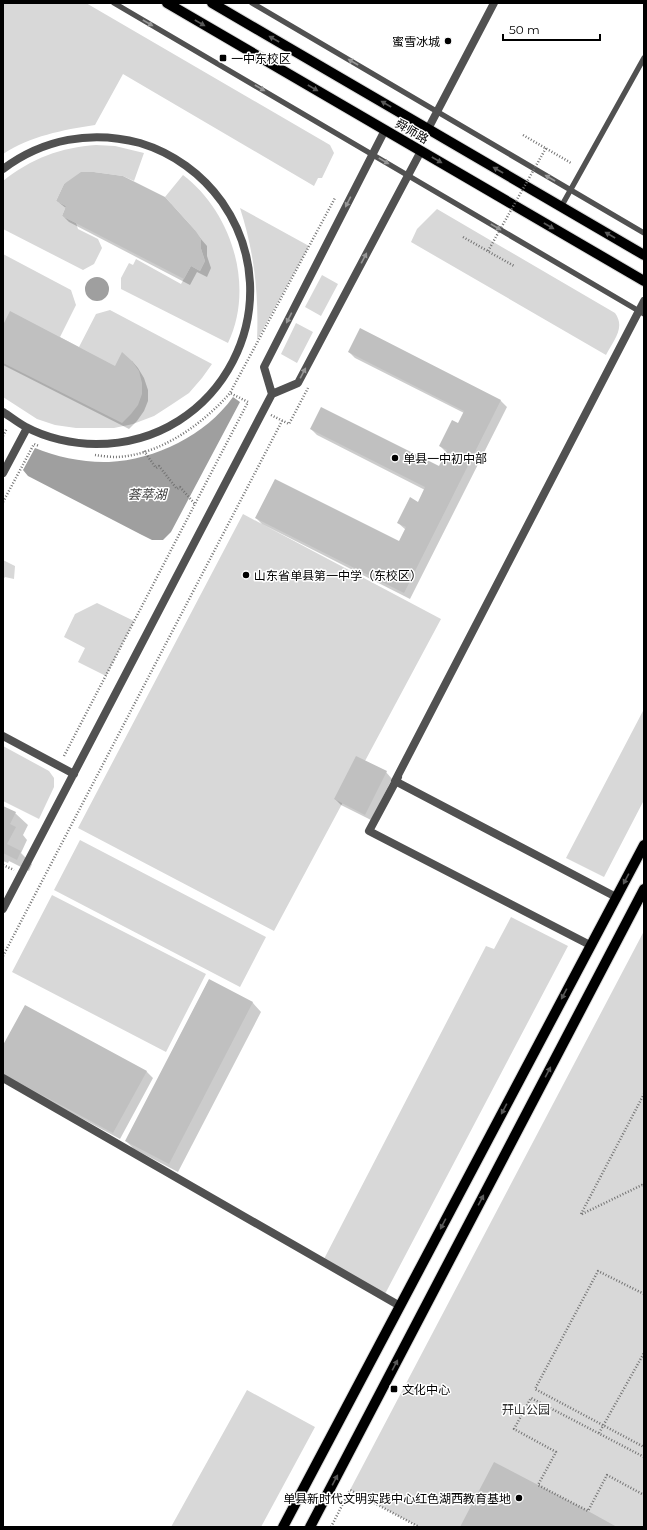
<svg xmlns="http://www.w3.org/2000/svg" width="647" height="1530" viewBox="0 0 647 1530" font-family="Montserrat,'Noto Sans SC',sans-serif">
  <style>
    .green { fill: #d8d8d8 }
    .water { fill: #9f9f9f }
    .shadow { fill: #0003 }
    .building { fill: #c0c0c0 }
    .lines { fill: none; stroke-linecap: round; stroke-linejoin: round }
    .primary-casing { stroke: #dbdbdb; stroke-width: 12 }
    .path { stroke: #737373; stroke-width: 2.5; stroke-dasharray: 1 2; stroke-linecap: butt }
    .lane { stroke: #515151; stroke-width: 5.5 }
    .street { stroke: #515151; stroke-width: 8 }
    .primary { stroke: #000; stroke-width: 10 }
    .path-bridge { stroke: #737373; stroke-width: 2.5; stroke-dasharray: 1 2; stroke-linecap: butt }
    .oneway { fill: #979797 }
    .oneway2 { fill: #595959 }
    .poi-dot { fill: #000; stroke: #fff; stroke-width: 1.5 }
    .labels { text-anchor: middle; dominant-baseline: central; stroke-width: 3; stroke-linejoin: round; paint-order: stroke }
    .poi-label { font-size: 12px; fill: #000; stroke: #fff; text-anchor: start }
    .street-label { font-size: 12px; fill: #000; stroke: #fff }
    .park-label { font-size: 12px; fill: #2f2f2f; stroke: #fff }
    .water-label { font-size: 13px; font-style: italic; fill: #404040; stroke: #fff }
  </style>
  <rect width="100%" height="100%" fill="#fff"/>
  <path class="green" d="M3 3H86L330 145 334 153 322 178H318L314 186 123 74 95 125C62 130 31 136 3 154Z
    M96 145 115 146 144 153 134 181 123 176 94 172 64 184 56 201 66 206 62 216 76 223 78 229 98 239 102 248 94 264 83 270 3 229V181C30 159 62 147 96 145Z
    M183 175C232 212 255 287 228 343L121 289V278L129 263 133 265 136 259 181 284 191 266 200 271 205 261 195 230 165 197Z
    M240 208 309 246 257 340C259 294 254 251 240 208Z
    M437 209 615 313C626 328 613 341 606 355L411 242 417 229Z
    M3 254 71 290 76 305 60 337 79 347 96 314 110 310 212 364 202 378 189 393 171 405 154 416 133 424 114 428H76L55 425 37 419 3 397Z
    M322 275 338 284 321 316 305 307Z
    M296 323 313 332 297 363 281 354Z
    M243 514 441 619 274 931 78 828Z
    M3 560 15 566 14 579 5 577 3 580Z
    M97 603 134 621 106 676 78 662 85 648 64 637 75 614Z
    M644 709V800L604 877 566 858Z
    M3 746 49 771 54 778V787L39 819 3 801Z
    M80 840 266 937 240 987 54 890Z
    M52 895 206 974 166 1052 12 972Z
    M511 917 568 946 385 1294 324 1259 486 946 494 949Z
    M644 931V1527H419L350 1490Z
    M247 1390 315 1427 261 1527H171Z"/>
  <path class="water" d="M85 289a12 12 0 1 1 24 0a12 12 0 1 1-24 0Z
    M233 397 240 402 171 532 163 540H152L140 534 28 476 23 470 35 448C57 457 85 463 109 462 155 460 206 435 233 397Z"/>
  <path class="shadow" d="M57 201 171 204 207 246V256L211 268 207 277 197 272 190 285 69 222 63 216 67 209Z
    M3 327 115 367 132 361 138 368 144 378 148 390V401L144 411 137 421 129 429 3 365Z
    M360 330 501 401 507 407 410 599 262 524 256 518 399 543 406 530 398 523 419 503 425 490 317 435 311 429 439 468 447 453 440 446 459 424 464 413 355 358 349 352Z
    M386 772 392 779 371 820 341 805 335 799Z
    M3 807 15 813 28 825 23 835 27 840 21 853 32 864 29 871 9 861 8 863 3 861Z
    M209 980 253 1003 261 1012 178 1172 134 1149 126 1141Z
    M25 1006 147 1072 153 1078 120 1139 3 1076V1047Z"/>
  <path class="building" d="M81 172H94L123 176 165 197 195 230 201 239V249L205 261 200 271 191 266 184 279 62 216 66 206 56 201 64 184Z
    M10 311 115 366 122 352 132 361 139 371 142 383V394L138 405 131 414 122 423 3 363V325Z
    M360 328 501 400 404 593 255 518 275 479 399 541 406 527 397 523 410 497 418 502 425 487 310 429 321 407 439 466 447 450 439 446 452 420 458 423 464 411 348 352Z
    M356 756 387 771 365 815 334 799Z
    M3 806 16 812 10 824 16 827 7 844 21 851 17 860 3 853Z
    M209 979 253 1002 169 1164 125 1141Z
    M25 1005 147 1071 113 1133 3 1074V1045Z
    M494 1462 588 1511 617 1527H460Z"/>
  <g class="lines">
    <g class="primary-casing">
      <path id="primary" d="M167 3 644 281
        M212 3 644 255
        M283 1527 644 845
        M310 1527 644 889"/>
    </g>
    <path class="path" d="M523 135 571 163
      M463 237 514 266
      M271 415 289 424 308 388
      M3 436 7 428
      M144 451 156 468 159 466 177 489 180 487 195 504
      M95 455C102 456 110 457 117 457 160 455 203 424 230 393L335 198
      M3 502 34 444 39 446
      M64 756 248 402 230 393
      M3 865 14 870
      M3 956 282 421
      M581 1214 644 1094
      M582 1214 642 1185 644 1186
      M644 1294 598 1271 535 1389 644 1447
      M599 1433 644 1353
      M644 1457 531 1398 514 1429 556 1452 538 1485 588 1511 607 1475 644 1495
      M331 1527 350 1490 419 1527"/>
    <path class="lane" d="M114 3 644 314
      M252 3 644 233
      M561 207 644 58"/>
    <path class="street" d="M428 129 494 3
      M3 169C43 139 91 130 140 143 173 153 202 174 222 202 293 304 222 444 96 444 73 444 46 438 26 427 18 423 11 417 3 412
      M272 394 264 367 385 130
      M3 473 27 428
      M3 736 74 774
      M398 777 369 831 590 945
      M616 897 395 781 644 301
      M3 909 272 394 298 383 421 151
      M3 1078 400 1306"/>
    <use href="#primary" class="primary"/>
    <path class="path-bridge" d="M488 251 546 148"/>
  </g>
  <defs><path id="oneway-solid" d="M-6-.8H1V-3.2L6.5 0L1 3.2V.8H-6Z"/></defs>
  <g class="oneway">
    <use href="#oneway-solid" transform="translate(148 23) rotate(30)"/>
    <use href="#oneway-solid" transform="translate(353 62) rotate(-150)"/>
    <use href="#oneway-solid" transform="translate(260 88) rotate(30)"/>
    <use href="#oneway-solid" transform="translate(384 161) rotate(30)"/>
    <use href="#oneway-solid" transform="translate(550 178) rotate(-150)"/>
    <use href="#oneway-solid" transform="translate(348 202) rotate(117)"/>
    <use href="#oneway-solid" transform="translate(496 227) rotate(30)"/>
    <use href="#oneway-solid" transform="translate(364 258) rotate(-62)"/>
    <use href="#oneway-solid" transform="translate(289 318) rotate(117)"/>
    <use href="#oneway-solid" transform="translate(303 373) rotate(-62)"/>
  </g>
  <g class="oneway2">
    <use href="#oneway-solid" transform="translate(200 23) rotate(30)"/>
    <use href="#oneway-solid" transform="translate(274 39) rotate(-150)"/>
    <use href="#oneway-solid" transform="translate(313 88) rotate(30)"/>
    <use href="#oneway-solid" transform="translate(386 104) rotate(-150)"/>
    <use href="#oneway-solid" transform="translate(437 160) rotate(30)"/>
    <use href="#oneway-solid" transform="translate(498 170) rotate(-150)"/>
    <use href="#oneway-solid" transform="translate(549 226) rotate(30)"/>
    <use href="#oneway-solid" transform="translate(610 235) rotate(-150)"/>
    <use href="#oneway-solid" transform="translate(626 879) rotate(118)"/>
    <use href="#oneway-solid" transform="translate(564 994) rotate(118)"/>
    <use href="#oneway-solid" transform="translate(548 1072) rotate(-62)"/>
    <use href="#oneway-solid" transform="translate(504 1109) rotate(118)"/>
    <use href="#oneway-solid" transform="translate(481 1200) rotate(-62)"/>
    <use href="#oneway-solid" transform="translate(443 1224) rotate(118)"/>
    <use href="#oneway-solid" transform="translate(395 1365) rotate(-62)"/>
    <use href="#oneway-solid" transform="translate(335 1480) rotate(-62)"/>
  </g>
  <g class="poi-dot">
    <circle cx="448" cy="41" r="4"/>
    <rect x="219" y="54" width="8" height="8" rx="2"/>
    <circle cx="395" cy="458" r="4"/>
    <circle cx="246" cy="575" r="4"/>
    <rect x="390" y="1385" width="8" height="8" rx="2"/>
    <circle cx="519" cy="1498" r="4"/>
  </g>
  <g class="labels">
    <g class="poi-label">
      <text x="440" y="41" text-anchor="end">蜜雪冰城</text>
      <text x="231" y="58">一中东校区</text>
      <text x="403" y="458">单县一中初中部</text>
      <text x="254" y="575">山东省单县第一中学（东校区）</text>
      <text x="402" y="1389">文化中心</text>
      <text x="511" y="1498" text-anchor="end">单县新时代文明实践中心红色湖西教育基地</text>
    </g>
    <g class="street-label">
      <text transform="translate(412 131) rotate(30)">舜师路</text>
    </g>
    <g class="park-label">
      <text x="526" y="1409">幵山公园</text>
    </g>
    <g class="water-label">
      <text x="147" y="494">荟萃湖</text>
    </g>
  </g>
  <rect width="647" height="1530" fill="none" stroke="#000000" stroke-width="8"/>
  <path d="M503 34v6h97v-6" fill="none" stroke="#000000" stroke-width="2"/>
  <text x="509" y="34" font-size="12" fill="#000000" stroke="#ffffff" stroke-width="3" paint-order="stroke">50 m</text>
</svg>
